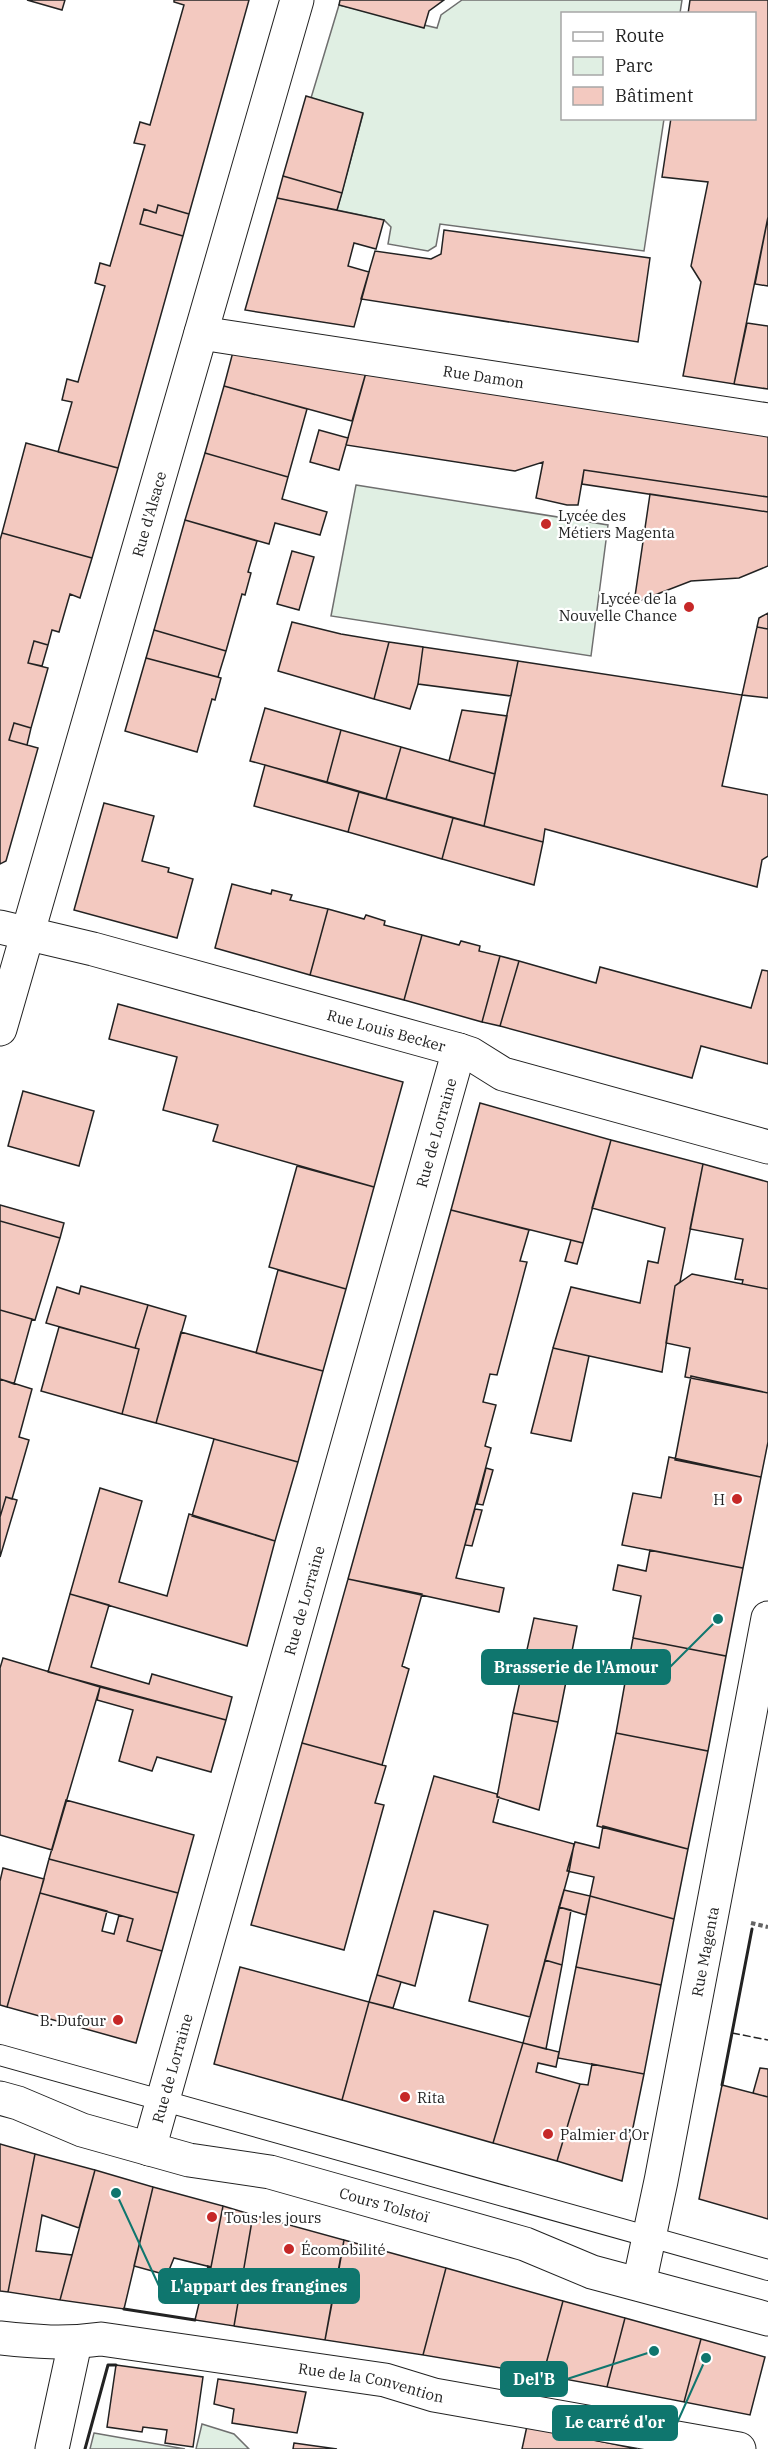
<svg xmlns="http://www.w3.org/2000/svg" width="768" height="2449" viewBox="0 0 768 2449" font-family="'IBM Plex Serif',serif">
  <style>
    .green { fill: #e0efe3; stroke: #6f6f6f; stroke-width: 1.5 }
    .building { fill: #f3c9c0; stroke: #222; stroke-width: 1.5 }
    .lines { fill: none; stroke-linecap: round; stroke-linejoin: round }
    .service-casing { stroke: #222; stroke-width: 22 }
    .minor-casing { stroke: #222; stroke-width: 35 }
    .secondary-casing { stroke: #222; stroke-width: 35 }
    .path { stroke: #646464; stroke-width: 4; stroke-dasharray: 4.5 3; stroke-linecap: butt }
    .service { stroke: #fff; stroke-width: 20 }
    .minor { stroke: #fff; stroke-width: 33 }
    .secondary { stroke: #fff; stroke-width: 33 }
    .fence { stroke: #222; stroke-width: 1.5; stroke-dasharray: 8 3; stroke-linecap: butt }
    .wall { stroke: #222; stroke-width: 3 }
    .poi-dot { fill: #c62828; stroke: #fff; stroke-width: 2 }
    .labels { text-anchor: middle; dominant-baseline: central; stroke-width: 4.5; stroke-linejoin: round; paint-order: stroke }
    .street-label { font-size: 15px; fill: #222; stroke: #fff }
    .poi-label { font-size: 15px; fill: #222; stroke: #fff; text-anchor: start }
    .leader { fill: none; stroke: #0f766e; stroke-width: 2 }
    .callout-dot { fill: #0f766e; stroke: #fff; stroke-width: 2 }
    .callout { fill: #0f766e; stroke: #0f766e; stroke-width: 2 }
    .callout-label { font-size: 16px; text-anchor: middle; font-weight: bold; fill: #fff }
  </style>
  <rect width="100%" height="100%" fill="#fff"/>
  <path class="green" d="M462 0H682L680 13 562 14V118L664 119 644 251 440 224 436 246 428 251 388 244 391 227 384 220 337 210 363 114 311 98 339 5 437 28 441 15Z
    M356 485 608 525 591 656 331 616Z
    M202 2424 234 2434 249 2449H196Z
    M94 2433 185 2449H90Z"/>
  <path class="building" d="M27 0H65L62 10Z
    M174 0H249L189 214 158 205 156 213 144 209 140 224 183 236 118 468 58 452 72 402 62 400 67 379 78 382 105 286 95 283 100 263 110 266 145 145 134 143 140 122 150 125 184 5 174 2Z
    M340 0H444L429 11 424 28 339 5Z
    M690 0H768V217L734 384 683 376 701 282 691 266 708 182 662 177 671 118H754V14H688Z
    M306 96 363 113 342 193 283 176Z
    M283 176 342 193 337 210 277 198Z
    M277 198 384 220 376 249 354 243 348 266 369 272 354 327 245 310Z
    M158 205 189 214 183 236 140 224 144 209 156 213Z
    M768 217V286L755 284Z
    M444 230 650 258 638 342 361 299 375 251 431 259 441 254Z
    M747 323 768 326V389L734 384Z
    M234 348 367 369 352 421 224 386Z
    M367 369 768 430V497L584 470 578 505H567L536 498 543 462 515 471 346 445Z
    M224 386 307 409 288 477 205 453Z
    M319 430 348 438 339 470 310 462Z
    M26 443 118 468 92 558 2 533Z
    M205 453 288 477 282 499 327 512 320 535 275 523 269 544 185 520Z
    M584 470 768 497V512L582 484Z
    M650 494 768 512V566L739 578 691 581 634 603Z
    M185 520 257 541 248 572 251 573 245 595 242 594 226 651 154 630Z
    M2 533 92 558 80 598 70 594 59 632 52 630 48 645 34 641 28 663 48 668 31 728 14 723 9 740 38 748 6 861 0 864V540Z
    M292 551 314 557 299 610 277 604Z
    M768 613V629L757 627 759 618Z
    M292 622 341 634 389 642 374 699 278 671Z
    M757 627 768 629V698L742 695Z
    M154 630 226 651 218 677 146 658Z
    M34 641 48 645 42 666 28 663Z
    M389 642 423 647 418 684 410 709 374 699Z
    M423 647 518 661 511 696 418 684Z
    M146 658 221 678 215 700 212 699 197 752 125 731Z
    M518 661 742 695 722 786 768 795V856L762 860 757 887 545 829 543 842 484 826Z
    M265 708 341 730 327 782 250 761Z
    M462 710 507 716 495 774 449 761Z
    M14 723 31 728 27 745 9 740Z
    M341 730 401 747 386 799 327 782Z
    M401 747 495 774 484 826 386 799Z
    M265 765 359 792 348 832 254 806Z
    M359 792 453 818 442 859 348 832Z
    M104 803 154 816 142 861 169 868 168 872 193 879 177 938 74 910Z
    M453 818 543 842 534 885 442 859Z
    M232 884 271 894 272 890 292 895 290 900 328 909 310 975 215 948Z
    M328 909 364 919 366 915 385 921 384 925 422 935 404 1000 310 975Z
    M422 935 459 945 461 941 480 946 479 951 500 956 482 1022 404 1000Z
    M500 956 519 961 500 1026 482 1022Z
    M519 961 596 983 600 967 751 1008 762 970 768 971V1064L701 1046 692 1078 500 1026Z
    M118 1004 403 1082 374 1187 213 1141 218 1125 163 1110 177 1057 109 1039Z
    M23 1091 94 1111 79 1166 8 1146Z
    M480 1103 611 1140 583 1243 451 1210Z
    M611 1140 703 1164 680 1282 675 1286 662 1372 553 1348 571 1287 640 1303 648 1261 658 1263 665 1228 592 1208Z
    M703 1164 768 1182V1289L742 1284 743 1280 735 1279 743 1239 690 1229Z
    M297 1166 374 1187 346 1289 269 1267Z
    M0 1205 64 1223 60 1238 0 1221Z
    M451 1210 529 1230 520 1261 527 1262 497 1375 490 1374 483 1402 496 1405 485 1446 491 1448 456 1578 504 1588 499 1612 348 1579Z
    M0 1221 60 1238 35 1320 0 1310Z
    M571 1240 583 1243 577 1264 565 1261Z
    M278 1270 346 1289 323 1371 256 1353Z
    M692 1274 768 1289V1393L685 1377 690 1348 666 1343 675 1286Z
    M81 1286 148 1305 135 1348 46 1323 57 1287 79 1294Z
    M148 1305 186 1316 156 1423 122 1414 139 1349 135 1348Z
    M0 1310 32 1319 14 1384 0 1379Z
    M59 1327 139 1349 122 1414 41 1391Z
    M181 1332 323 1371 298 1462 156 1423Z
    M553 1348 589 1356 571 1441 531 1433Z
    M691 1376 768 1393V1442L761 1477 675 1460Z
    M0 1379 32 1389 19 1437 29 1440 12 1499 6 1497 0 1517Z
    M214 1439 298 1462 275 1541 192 1516Z
    M669 1457 761 1477 743 1568 622 1545 633 1493 661 1498Z
    M486 1468 493 1470 483 1505 477 1504Z
    M100 1488 142 1501 119 1582 167 1596 189 1514 275 1541 247 1646 70 1594Z
    M6 1497 17 1500 0 1557V1517Z
    M475 1509 482 1510 472 1546 465 1545Z
    M650 1550 743 1568 726 1656 633 1638 641 1596 613 1590 618 1565 646 1571Z
    M348 1579 422 1594 402 1666 409 1669 382 1765 302 1743Z
    M70 1594 109 1605 91 1667 149 1684 152 1674 232 1697 226 1720 48 1672Z
    M534 1618 577 1626 558 1722 513 1713Z
    M633 1638 726 1656 708 1751 616 1733Z
    M3 1658 100 1687 52 1850 0 1835V1668Z
    M100 1687 226 1720 211 1772 157 1757 152 1771 119 1761 133 1710 97 1700Z
    M513 1713 558 1722 539 1810 497 1797Z
    M616 1733 708 1751 688 1849 597 1826Z
    M302 1743 386 1766 375 1803 384 1805 344 1950 251 1925Z
    M434 1776 497 1794V1797H499L493 1822 574 1844 569 1872 530 2017 469 2001 488 1925 434 1911 415 1986 377 1975Z
    M66 1800 194 1835 178 1893 49 1859Z
    M603 1826 688 1849 674 1919 590 1896 594 1877 567 1871 575 1842 599 1848Z
    M49 1859 178 1893 162 1951 127 1941 133 1919 40 1893Z
    M3 1868 44 1879 7 2007 0 2005V1881Z
    M564 1890 590 1896 586 1915 559 1907Z
    M40 1893 107 1911 102 1931 114 1934 119 1915 133 1919 127 1941 162 1951 136 2043 7 2007Z
    M590 1896 674 1919 661 1985 576 1967Z
    M559 1907 571 1910 562 1965 545 1960Z
    M545 1960 562 1965 546 2049 523 2043Z
    M240 1967 369 2002 342 2100 214 2064Z
    M576 1967 661 1985 644 2074 558 2058Z
    M377 1975 401 1982 393 2008 369 2002Z
    M369 2002 523 2043 493 2143 342 2100Z
    M523 2043 559 2052 556 2067 538 2063 536 2072 580 2084 557 2161 493 2143Z
    M592 2064 644 2074 622 2181 557 2161 580 2084 588 2085Z
    M760 2068 768 2069V2097L753 2093Z
    M722 2085 768 2097V2219L699 2199Z
    M0 2144 35 2154 8 2292 0 2291Z
    M35 2154 95 2170 79 2228 42 2215 36 2251 72 2255 60 2300 8 2292Z
    M95 2170 153 2187 124 2309 60 2300Z
    M153 2187 223 2206 211 2267 174 2258 167 2275 134 2266Z
    M223 2206 253 2215 234 2326 195 2320 208 2266 211 2267Z
    M253 2215 344 2240 336 2286 285 2274 281 2292 332 2301 325 2340 234 2326Z
    M344 2240 446 2268 423 2355 325 2340Z
    M446 2268 563 2301 543 2375 423 2355Z
    M563 2301 625 2318 607 2387 543 2375Z
    M625 2318 701 2339 684 2402 607 2387Z
    M701 2339 765 2357 750 2415 684 2402Z
    M116 2365 203 2377 193 2447 165 2443 167 2430 143 2427 142 2432 107 2427Z
    M218 2379 306 2392 297 2433 232 2423 234 2409 214 2404Z
    M527 2426 637 2449H522Z
    M294 2443 337 2449H293Z"/>
  <g class="lines">
    <g class="service-casing">
      <path id="service" d="M0 2055 768 2270"/>
    </g>
    <g class="minor-casing">
      <g id="minor">
        <path id="s1" d="M201 333 768 420"/>
        <path id="s2" d="M0 927 93 949 459 1050 471 1054 503 1074 768 1147"/>
        <path id="s3" d="M0 1029 297 0"/>
        <path id="s4" d="M149 2149 459 1050"/>
        <path id="s5" d="M639 2284 661 2181 768 1618"/>
        <path id="s6" d="M0 2338C35 2342 66 2344 101 2339L385 2380 434 2395 739 2449"/>
        <path d="M52 2449 75 2343"/>
      </g>
    </g>
    <g class="secondary-casing">
      <g id="secondary">
        <path id="s7" d="M0 2098 18 2103 82 2130 189 2160 270 2172 525 2244 592 2272 768 2319"/>
      </g>
    </g>
    <path class="path" d="M751 1923 768 1927"/>
    <use href="#service" class="service"/>
    <use href="#minor" class="minor"/>
    <use href="#secondary" class="secondary"/>
    <path class="fence" d="M732 2033 768 2040"/>
    <path class="wall" d="M722 2085 752 1929
      M124 2309 195 2320
      M85 2449 108 2365H116"/>
  </g>
  <g class="poi-dot">
    <circle cx="546" cy="524" r="6"/>
    <circle cx="689" cy="607" r="6"/>
    <circle cx="737" cy="1499" r="6"/>
    <circle cx="118" cy="2020" r="6"/>
    <circle cx="405" cy="2097" r="6"/>
    <circle cx="548" cy="2134" r="6"/>
    <circle cx="212" cy="2217" r="6"/>
    <circle cx="289" cy="2249" r="6"/>
  </g>
  <g class="labels">
    <g class="street-label">
      <text stroke="none"><textPath href="#s1" startOffset="286">Rue Damon</textPath></text>
      <text stroke="none"><textPath href="#s3" startOffset="536">Rue d'Alsace</textPath></text>
      <text stroke="none"><textPath href="#s2" startOffset="400">Rue Louis Becker</textPath></text>
      <text stroke="none"><textPath href="#s4" startOffset="1056">Rue de Lorraine</textPath></text>
      <text stroke="none"><textPath href="#s4" startOffset="570">Rue de Lorraine</textPath></text>
      <text stroke="none"><textPath href="#s5" startOffset="339">Rue Magenta</textPath></text>
      <text stroke="none"><textPath href="#s4" startOffset="84">Rue de Lorraine</textPath></text>
      <text stroke="none"><textPath href="#s7" startOffset="400">Cours Tolstoï</textPath></text>
      <text stroke="none"><textPath href="#s6" startOffset="375">Rue de la Convention</textPath></text>
    </g>
    <g class="poi-label">
      <text x="558" y="515">Lycée des<tspan x="558" dy="17">Métiers Magenta</tspan></text>
      <text x="677" y="598" text-anchor="end">Lycée de la<tspan x="677" dy="17">Nouvelle Chance</tspan></text>
      <text x="725" y="1499" text-anchor="end">H</text>
      <text x="106" y="2020" text-anchor="end">B. Dufour</text>
      <text x="417" y="2097">Rita</text>
      <text x="560" y="2134">Palmier d’Or</text>
      <text x="224" y="2217">Tous les jours</text>
      <text x="301" y="2249">Écomobilité</text>
    </g>
  </g>
  <path class="leader" d="M718 1619L670 1667M116 2193L159 2286M654 2351L567 2379M706 2358L677 2423"/>
  <g class="callout-dot">
    <circle cx="718" cy="1619" r="6"/>
    <circle cx="116" cy="2193" r="6"/>
    <circle cx="654" cy="2351" r="6"/>
    <circle cx="706" cy="2358" r="6"/>
  </g>
  <g class="callout">
    <rect x="482" y="1650" width="188" height="34" rx="6"/>
    <rect x="159" y="2269" width="200" height="34" rx="6"/>
    <rect x="501" y="2362" width="66" height="34" rx="6"/>
    <rect x="553" y="2406" width="124" height="34" rx="6"/>
  </g>
  <g class="callout-label">
    <text x="576" y="1673">Brasserie de l'Amour</text>
    <text x="259" y="2292">L'appart des frangines</text>
    <text x="534" y="2385">Del'B</text>
    <text x="615" y="2428">Le carré d'or</text>
  </g>
  <rect x="561" y="12" width="195" height="108" fill="#ffffff" stroke="#a7a7a7" stroke-width="1.5"/>
  <rect x="573" y="32" width="30" height="9" fill="#ffffff" stroke="#a7a7a7" stroke-width="1.5"/>
  <text x="615" y="42" font-size="18" fill="#222222">Route</text>
  <rect x="573" y="57" width="30" height="18" fill="#e0efe3" stroke="#a7a7a7" stroke-width="1.5"/>
  <text x="615" y="72" font-size="18" fill="#222222">Parc</text>
  <rect x="573" y="87" width="30" height="18" fill="#f3c9c0" stroke="#a7a7a7" stroke-width="1.5"/>
  <text x="615" y="102" font-size="18" fill="#222222">Bâtiment</text>
</svg>
